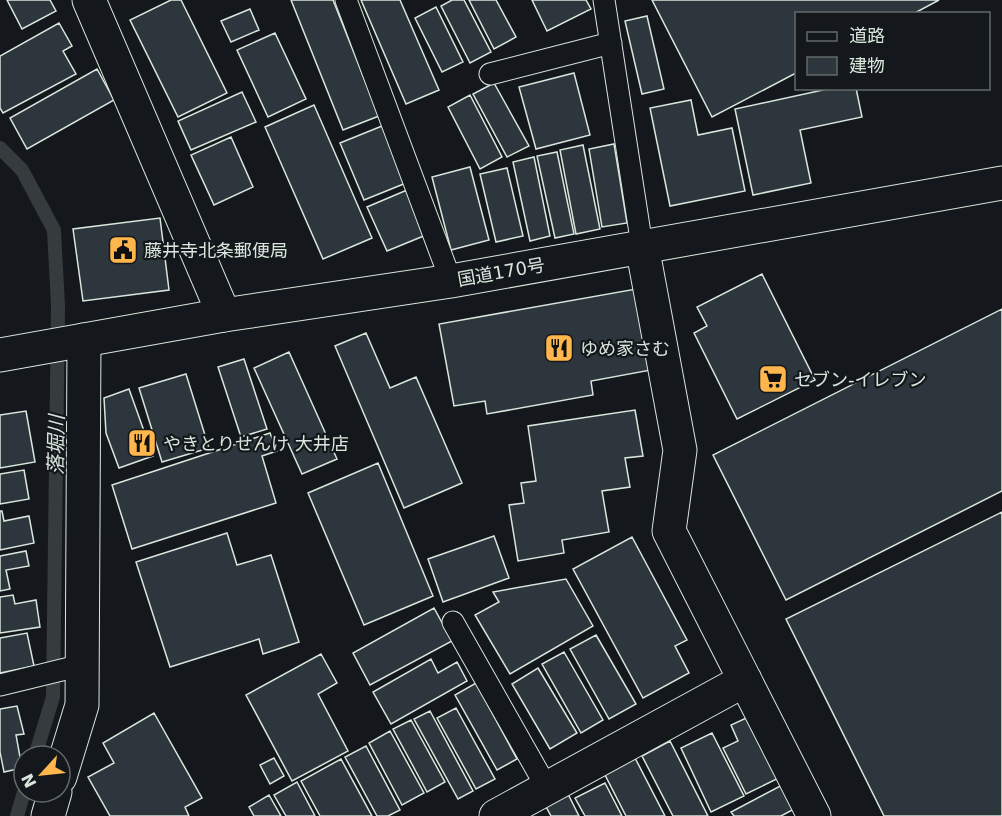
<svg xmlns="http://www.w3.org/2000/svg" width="1002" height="816" viewBox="0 0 1002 816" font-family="'DejaVu Sans','Noto Sans JP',sans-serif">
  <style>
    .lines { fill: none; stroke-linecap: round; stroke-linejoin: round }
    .stream { stroke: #363b3e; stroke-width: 14 }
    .building { fill: #2c363c; stroke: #d8e6dc; stroke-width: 1.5 }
    .service-casing { stroke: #d8e6dc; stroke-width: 23 }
    .minor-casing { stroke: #d8e6dc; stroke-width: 35 }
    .tertiary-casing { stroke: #d8e6dc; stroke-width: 35 }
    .trunk-casing { stroke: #d8e6dc; stroke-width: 35 }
    .service { stroke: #14181c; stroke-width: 21 }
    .minor { stroke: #14181c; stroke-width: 33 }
    .tertiary { stroke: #14181c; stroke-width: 33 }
    .trunk { stroke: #14181c; stroke-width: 33 }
    .labels { text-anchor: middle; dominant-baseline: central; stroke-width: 4.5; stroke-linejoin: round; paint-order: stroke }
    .poi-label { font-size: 18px; fill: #d8e6dc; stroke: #14181c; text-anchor: start }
    .street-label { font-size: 18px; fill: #d8e6dc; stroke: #14181c }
    .water-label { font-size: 20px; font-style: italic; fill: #d8e6dc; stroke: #14181c }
  </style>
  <rect width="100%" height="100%" fill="#14181c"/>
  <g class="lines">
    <path class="stream" d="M0 148 22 170 54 230 58 306 53 697 35 756
      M17 816 24 792"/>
  </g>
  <path class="building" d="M7 0H50L56 11 22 29Z
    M171 0H181L227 93 178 117 130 20Z
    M291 0H333L379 116 343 130Z
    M361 0H400L439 90 406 104Z
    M452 0H464L491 52 470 63 441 6Z
    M469 0H496L516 37 494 49Z
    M532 0H586L591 9 547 31Z
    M652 0H939L913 14H796V73L712 117Z
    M436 7 463 62 442 72 415 18Z
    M250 9 259 30 231 42 221 21Z
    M647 16 664 89 642 94 625 21Z
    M59 23 72 46 63 51 76 74 3 113 0 108V56Z
    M275 33 306 99 268 117 237 50Z
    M97 69 114 100 27 149 10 118Z
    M574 73 590 135 536 149 519 87Z
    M494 83 529 146 507 157 473 94Z
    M832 88H856L862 117 800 130 811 183 753 195 735 109Z
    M242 92 256 122 191 150 178 121Z
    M470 95 502 157 480 169 448 107Z
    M691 100 698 135 732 128 745 191 670 206 650 108Z
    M314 105 372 238 323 259 265 127Z
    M382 126 406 183 364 200 340 143Z
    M231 137 253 187 214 205 191 155Z
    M614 144 627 223 602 227 589 149Z
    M583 145 600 229 576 234 560 150Z
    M557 152 574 234 555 238 537 156Z
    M534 157 550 236 530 241 513 162Z
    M470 167 489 240 451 250 432 177Z
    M507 168 523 236 496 242 480 174Z
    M407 190 426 235 387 251 367 207Z
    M160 218 169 290 83 301 73 229Z
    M762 274 815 380 737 419 694 333 707 326 697 307Z
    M636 289 651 370 591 381 593 395 487 414 485 401 454 406 439 324Z
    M1002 309V491L786 600 713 455Z
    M366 333 390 388 416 377 462 483 404 508 335 346Z
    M289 352 337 459 302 474 254 368Z
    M244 359 267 429 241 437 218 367Z
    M186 374 209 448 162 462 139 388Z
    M129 389 153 456 119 468 106 433 104 398Z
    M635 410 643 456 625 458 630 487 602 491 609 532 562 540 564 553 518 561 509 505 524 503 521 483 536 481 528 426Z
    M26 411 35 462 0 468V415Z
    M270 433 277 451 262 456 276 503 132 549 112 485Z
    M378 463 433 596 364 625 308 493Z
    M24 470 29 499 0 504V474Z
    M0 511H2L4 521 29 516 34 543 0 550Z
    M1002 512V816H884L786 619Z
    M227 533 237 565 271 555 299 642 263 654 259 639 170 667 136 562Z
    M494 536 509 578 443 602 428 559Z
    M632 537 687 640 675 646 689 673 643 698 573 569Z
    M26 551 29 566 6 570 10 589 0 591V556Z
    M566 579 593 626 510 674 475 615 499 602 493 592Z
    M13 595 15 604 36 600 40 627 0 633V597Z
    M434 608 452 641 370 685 353 653Z
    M27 633 34 666 0 673V638Z
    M596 635 636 704 609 719 570 649Z
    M564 652 603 720 581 733 542 664Z
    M321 654 337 683 318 694 348 751 292 781 246 695Z
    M431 659 438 673 457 662 467 681 391 724 373 692Z
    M538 668 577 733 550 749 512 684Z
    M476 683 517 759 497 770 455 695Z
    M17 706 24 734 16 735 22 768 4 772 0 752V709Z
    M456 708 495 779 476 789 437 718Z
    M430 711 473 791 458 799 414 719Z
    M154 713 202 798 185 807 189 816H110L88 777 114 763 103 743Z
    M757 713 787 774 746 794 723 748 738 741 731 725Z
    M411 720 445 782 427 792 393 729Z
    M390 731 424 793 402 805 369 743Z
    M712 733 744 796 711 812 681 748Z
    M670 741 708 816H673L642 756Z
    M366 746 400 810 388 816H377L345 757Z
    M633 754 665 816H626L602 769Z
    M274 758 284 776 270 784 260 765Z
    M341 759 372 816H320L301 781Z
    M297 782 315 816H286L274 795Z
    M605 783 622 816H585L575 798Z
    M786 783 798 807 781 816H734L731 812Z
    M566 790 579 816H551L543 801Z
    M269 795 281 816H254L249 807Z"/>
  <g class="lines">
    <g class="service-casing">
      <path id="service" d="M346 0 451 281
        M604 0 642 246
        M490 74 611 43
        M453 622 547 788
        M0 685 82 665"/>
    </g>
    <g class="minor-casing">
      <path id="minor" d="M89 0 224 315
        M642 246 680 450 669 531 814 816
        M496 816 745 680"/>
    </g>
    <g class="tertiary-casing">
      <path id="tertiary" d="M60 777 82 705 84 340
        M48 816 55 792"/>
    </g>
    <g class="trunk-casing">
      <path id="trunk" d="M0 355 224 315 451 281 1002 183"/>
    </g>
    <use href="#service" class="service"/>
    <use href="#minor" class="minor"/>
    <use href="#tertiary" class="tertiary"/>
    <use href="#trunk" class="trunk"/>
  </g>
  <defs>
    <g id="civic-square" transform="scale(1.5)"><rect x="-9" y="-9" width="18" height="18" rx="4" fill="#ffb74d" stroke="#14181c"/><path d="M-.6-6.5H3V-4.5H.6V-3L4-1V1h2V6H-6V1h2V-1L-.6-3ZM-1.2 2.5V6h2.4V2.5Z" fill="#111"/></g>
    <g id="restaurant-square" transform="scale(1.5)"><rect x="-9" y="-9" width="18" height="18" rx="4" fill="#ffb74d" stroke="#14181c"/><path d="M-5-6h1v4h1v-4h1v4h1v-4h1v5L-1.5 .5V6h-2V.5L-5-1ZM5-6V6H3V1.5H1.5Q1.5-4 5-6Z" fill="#111"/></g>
    <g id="supermarket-square" transform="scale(1.5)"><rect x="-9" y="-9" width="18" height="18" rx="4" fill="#ffb74d" stroke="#14181c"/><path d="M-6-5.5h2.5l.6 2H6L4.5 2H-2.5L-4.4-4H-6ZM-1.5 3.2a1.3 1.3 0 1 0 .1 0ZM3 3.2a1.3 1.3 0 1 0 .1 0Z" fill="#111"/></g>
  </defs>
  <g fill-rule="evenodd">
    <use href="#civic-square" x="123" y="250"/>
    <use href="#restaurant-square" x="559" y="348"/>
    <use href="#supermarket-square" x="773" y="379"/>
    <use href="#restaurant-square" x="142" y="443"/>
  </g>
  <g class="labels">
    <g class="poi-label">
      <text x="144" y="250">藤井寺北条郵便局</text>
      <text x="580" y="348">ゆめ家さむ</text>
      <text x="794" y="379">セブン-イレブン</text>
      <text x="163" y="443">やきとりせんけ 大井店</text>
    </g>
    <g class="street-label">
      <text transform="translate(501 272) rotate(-10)">国道170号</text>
    </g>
    <g class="water-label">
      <text transform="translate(56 445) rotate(-89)">落堀川</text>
    </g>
  </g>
  <rect x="795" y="12" width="195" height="78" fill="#14181c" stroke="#626a69" stroke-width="1.5"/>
  <rect x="807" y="32" width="30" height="9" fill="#14181c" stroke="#626a69" stroke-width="1.5"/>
  <text x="849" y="42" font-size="18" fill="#d8e6dc">道路</text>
  <rect x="807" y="57" width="30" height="18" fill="#2c363c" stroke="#626a69" stroke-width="1.5"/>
  <text x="849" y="72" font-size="18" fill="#d8e6dc">建物</text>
  <g transform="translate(42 774) rotate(243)"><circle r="28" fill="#14181c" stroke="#626a69" stroke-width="1.5"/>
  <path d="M0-4.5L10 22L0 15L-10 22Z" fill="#ffb74d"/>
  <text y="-9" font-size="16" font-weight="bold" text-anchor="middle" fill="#d8e6dc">N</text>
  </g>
</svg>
